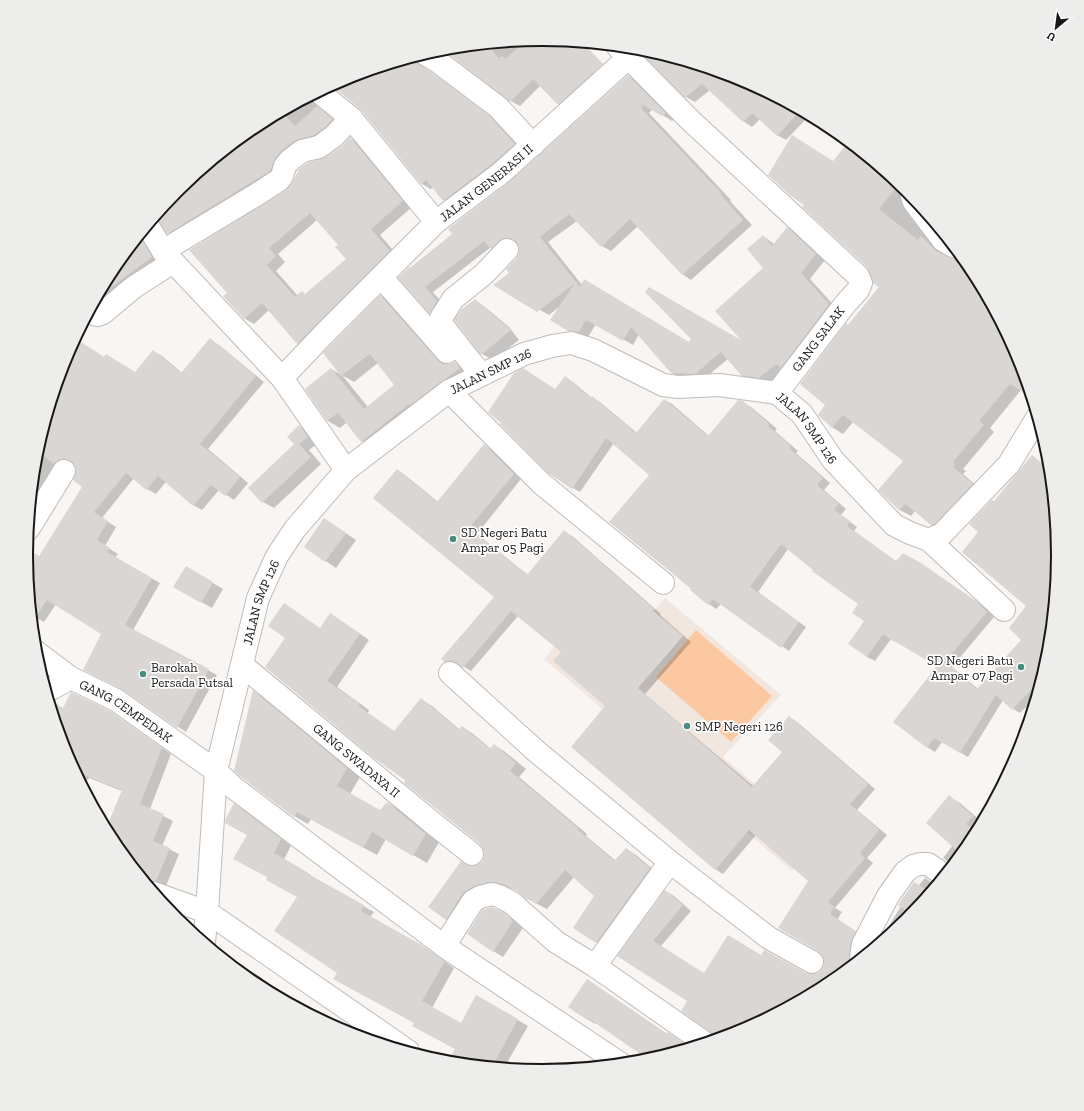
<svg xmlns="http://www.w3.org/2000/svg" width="1084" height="1111" viewBox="0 0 1084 1111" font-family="'Zilla Slab',serif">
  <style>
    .built { fill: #f1e7df }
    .green { fill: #fcc8a1 }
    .shadow { fill: #0003; fill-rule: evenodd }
    .building { fill: #dad6d4; fill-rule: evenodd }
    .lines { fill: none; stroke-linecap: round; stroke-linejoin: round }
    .street-casing { stroke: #bfbcb9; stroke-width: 24 }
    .street { stroke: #fff; stroke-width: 22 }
    .poi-dot { fill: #498c80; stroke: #fff; stroke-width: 1.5 }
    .labels { text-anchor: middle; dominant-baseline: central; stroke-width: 3.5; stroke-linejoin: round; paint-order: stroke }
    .street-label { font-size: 13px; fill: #191817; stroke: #fff }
    .poi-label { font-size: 13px; fill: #191817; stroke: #fff; text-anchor: start }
    .rim { fill: none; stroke: #191817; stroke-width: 2 }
  </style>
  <rect width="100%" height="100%" fill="#f8f5f3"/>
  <path class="built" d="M665 598 781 695 723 757 820 839 792 871 544 659 571 626 611 661Z"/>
  <path class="green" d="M696 630 772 696 731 742 656 677Z"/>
  <path class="shadow" d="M542 40 569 42 602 78 568 109 559 104 541 85 520 106 511 101 443 49Z
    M640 49 740 79 809 116 786 140 777 135 760 119 752 127 743 121 710 90 695 102 686 97Z
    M422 55 421 59 423 66 428 71 439 78 499 123 523 149 453 206 444 200 433 187 431 189 422 184 360 108 332 85 345 79Z
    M628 76 637 81 674 119 672 121 653 109 649 113 731 200 730 201 752 225 691 280 682 274 638 226 611 251 602 246 577 221 548 242 582 285 689 344H745L764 268 763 236 774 244 787 228 796 233 825 260 810 279 838 310 785 369 769 383 751 380 741 375 728 359 705 378H681L672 373 639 334 633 345 596 324 588 337 579 336 552 319 559 307 549 315 540 310 518 243H513L500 253 491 247 433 292 445 307 439 318 430 313 410 268 454 234Z
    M316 94V103L320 108 341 125 177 238 168 233 157 218 154 219 177 190 256 126Z
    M350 138 360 144 412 207 380 235 399 257 308 349 298 343 269 310 254 324 244 318 228 293 286 191 342 147ZM317 220 339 245 347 259 306 295 298 296 276 271 285 262 278 254Z
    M847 146 858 152 876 167 877 166 907 191 915 217 944 255 952 259 961 256 971 269 1019 358 1021 390 990 428 994 432 963 469 966 471 963 474 983 491 943 531 931 525 915 511 911 516 900 510 880 490 905 461 854 421 843 434 832 427 827 405 848 325 881 287 834 162Z
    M145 230 160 262 92 308 113 269Z
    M381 296 393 303 447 365 455 363 467 370 374 448 362 441 347 422 340 428 328 421 306 389 331 369 343 376 325 353ZM378 363 396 386 368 407 342 375 354 382Z
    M475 301 485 307 509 327 519 340 493 360 482 354Z
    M75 339 105 358 135 373 153 351 162 356 182 373 210 340 219 345 264 382 208 449 248 483 234 500 219 490 202 510 193 505 166 482 156 494 147 489 134 478 102 518 116 527 105 546 118 554 115 558 160 583 133 630 217 675 186 732 127 692 103 634 56 604 44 622 32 615 26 555 27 548 40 557 84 487 74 463 67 464 31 509 36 455 65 358Z
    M566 378 573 382 592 398 600 402 637 433 664 400 672 404 709 436 743 402 751 407 777 429 775 431 798 451 796 453 830 483 824 490 846 509 841 515 857 527 854 531 897 562 929 569 986 608 994 617 952 667 978 689 1023 640 1027 606 980 532 994 502 1032 457 1047 467 1049 465 1058 556 1048 656 1036 697 1020 713 1013 709 1003 700 968 757 942 742 935 752 927 747 938 665 891 639 875 661 867 657 866 621 859 604 788 549 758 592 806 627 789 651 721 604 716 609 709 604 691 590 692 589 651 474 614 443 580 492 573 488 555 390Z
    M299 426 310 432 318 443 309 450 321 464 274 508 263 502 249 488 296 444Z
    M484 445 492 450 521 479 477 534 528 575 564 532 572 536 661 614 660 615 691 642 645 694 753 786 783 752 789 717 797 722 875 789 857 810 887 835 867 858 873 863 835 908 842 912 837 920 863 936 854 953 840 975 828 985 739 1032 718 1039 689 1000 619 956 666 891 674 896 691 911 661 946 704 974 761 956 806 974 812 975 819 974 824 968 825 961 809 881 756 835 723 874 715 869 606 706 563 652 518 616 471 671 461 665 454 666 445 661 495 597 397 470 405 475 438 502Z
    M325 519 356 540 336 568 305 547Z
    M186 567 223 589 212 608 175 587Z
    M331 614 369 640 337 687 369 710 368 713 395 732 422 700 432 706 460 730 462 727 472 733 491 749 494 745 504 751 526 769 519 777 587 834 586 836 616 861 626 849 636 855 660 875 607 948 574 928 596 895 574 877 547 909 528 899 516 890 506 887H500L456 925 446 919 470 867 477 866 482 863 485 856 484 849 480 843 407 780 266 667 321 629Z
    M253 692 267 699 360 777 350 794 381 811 388 803 401 811 439 842 427 863 386 839 377 855 311 819 308 824 294 816Z
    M63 709 109 712 171 754 150 809 173 821 162 846 179 854 166 886 154 892 113 842 107 831 122 791 89 778 88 780 76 773 65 753Z
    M949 797 960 803 982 822 976 830 977 831 971 842 952 865 943 858 953 845Z
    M234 805 244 810 291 846 284 859 311 875V877L374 912 370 917 430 951 454 968 432 1008 461 1024 477 996 528 1026 508 1061 525 1070 467 1064 456 1049 338 972 298 897 268 877Z
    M925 878 936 885 907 921 879 943 901 906Z
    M172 914 190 922 188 927 194 930 193 934 177 920Z
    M504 914 516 921 523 928 503 957 493 951Z
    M229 957 262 978V979L315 1015 318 1012 345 1030 344 1032 255 984 227 961Z
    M588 980 667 1034 668 1033 676 1038 689 1047 648 1060 644 1057 645 1056 596 1023 595 1024 587 1019Z"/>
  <path class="building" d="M542 40 584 44 603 64 558 105 533 79 510 102 442 49 487 45 499 58 502 56 506 59 524 41Z
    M643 50 740 79 800 111 777 136 752 113 743 122 702 84 685 98 640 52Z
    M413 58 419 65 430 71 490 116 515 144 493 163 443 201 426 180 421 184 361 110 332 86 345 79Z
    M628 75 666 113 662 116 643 105 641 108 722 194 721 195 743 220 682 275 630 219 601 247 569 214 540 237 580 287 584 279 689 342 691 339 645 292 649 287 741 340 715 311 763 268 747 249 763 235 772 246 787 227 816 254 801 273 829 304 781 368 776 364 759 378 741 375 721 352 695 374 671 373 631 327 623 341 586 320 579 332 568 331 550 320 575 283 537 312 493 285 509 273 506 269 516 259 519 253V246L515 241 510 238H503L491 249 484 241 425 287 437 301 430 314 398 278 409 267 410 268 452 234 448 229 509 182Z
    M317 106 333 119 326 127 314 135 294 141 282 150 275 158 270 171 167 234 156 217 177 190 250 131 283 113 295 126Z
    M792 135 833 161 846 145 874 168 876 165 899 184 879 209 918 240 921 236 936 251 952 258 976 278 1019 358 1031 397 1010 384 979 421 984 425 953 462 955 464 953 467 973 484 935 524 931 525 906 504 899 510 878 490 903 461 843 415 832 428 818 415 825 405 800 384 846 323 848 325 879 287 873 283 869 271 867 267 802 207 804 205 791 196 768 175Z
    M350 137 403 201 371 229 390 251 297 344 262 303 244 319 223 296 227 293 189 250 286 190 292 183 299 169 307 163 326 157 342 146ZM310 213 338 245 335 247 346 259 305 294 302 291 295 297 267 265 276 256 269 248Z
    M140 236 152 257 102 294 100 293 113 269Z
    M380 295 438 360 443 364H450L455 362 460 368 410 405 409 404 361 442 338 413 327 421 305 389 331 368 364 409 394 385 370 354 341 376 323 353Z
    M475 299 511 330 481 355 454 320 461 310Z
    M210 338 256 376 200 444 240 477 225 496 211 485 193 506 158 476 146 490 126 473 94 512 108 521 97 540 110 548 107 552 152 578 125 625 209 669 177 728 123 690 83 670 101 634 47 600 33 622 26 555 27 548 39 556 82 487 73 480 76 471 75 465 71 461 64 459 58 460 54 464 37 451 65 358 76 339 104 357 106 354 135 372 153 350 181 373Z
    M523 368 555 389 565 376 591 398 592 396 636 433 664 399 708 436 738 400 743 401 769 424 768 426 791 446 789 448 823 478 817 485 839 504 834 510 850 521 847 526 896 561 903 553 921 563 978 603 987 612 945 662 977 689 1021 640 1009 628 1026 606 962 552 978 532 969 524 992 500 994 501 1032 455 1050 470 1058 556 1048 656 1042 678 1012 710 996 695 960 753 934 738 927 748 893 722 937 666 894 641H893L883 634 867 657 848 644 864 621 852 613 858 604 812 571 813 570 781 544 750 587 799 622 781 648 713 599 708 605 690 590 691 589 672 573 609 522 649 475 606 438 572 489 548 473 500 424 501 423 488 412 514 373Z
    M299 425 308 437 299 444 311 457 262 503 248 488 294 444 287 437Z
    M484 444 514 474 469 528 527 575 564 530 654 609 652 610 683 636 638 688 752 787 782 752 768 740 789 716 868 784 850 804 879 830 860 853 865 858 828 902 834 907 830 914 856 931 851 942 849 956V962L852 966 828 985 739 1032 719 1039 681 1011 687 1001 617 956 665 890 683 905 653 941 704 973 728 935 761 955 764 950 806 973 812 974 818 973 823 968 824 961 822 955 818 951 778 928 808 881 749 830 715 870 571 747 605 706 553 661 561 652 511 611 463 668 453 661 445 662 441 659 494 597 373 498 397 469 437 502Z
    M324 518 346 533 325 562 304 547Z
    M186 566 213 582 201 603 173 587Z
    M284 603 320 628 330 613 360 634 327 681 360 704 358 706 394 731 421 698 459 730 462 726 490 749 494 744 516 763 510 771 578 828 577 829 614 861 626 848 650 868 596 943 573 928 594 896 565 870 536 904 529 898 527 900 518 892 505 885 495 882H489L477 885 467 890 462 894 446 920 428 907 461 861 470 866 477 865 482 862 484 856 483 849 480 844 404 783 405 780 375 759 265 667 285 638 268 626Z
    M253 690 347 768 337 786 380 810 387 802 426 834 413 856 372 832 363 848 297 812 294 817 242 778 234 771Z
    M71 692 110 711 162 748 140 804 164 814 153 841 170 848 156 881H151L147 883 113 842 106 829 122 790 75 772 65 753 50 703 53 702 63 708Z
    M949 795 973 816 966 824 976 832 971 842 961 854 926 823Z
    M234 803 281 839 274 853 302 869 301 870 364 905 361 911 420 944 445 961 422 1001 461 1023 476 995 518 1019 492 1067 465 1064 451 1056 455 1049 412 1026 414 1023 333 979 337 973 274 931 297 897 266 880 267 877 233 859 247 835 225 823 226 818Z
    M914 882 930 892 912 914 898 905Z
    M492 907 505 913 513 921 493 952 467 934 482 910Z
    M587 979 666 1034 667 1032 683 1043 682 1045 687 1048 649 1060 588 1018 587 1020 568 1007Z"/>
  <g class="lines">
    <g class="street-casing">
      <g id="street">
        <path d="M618 47 690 120 858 276 861 283 858 290 846 303 777 393"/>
        <path d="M425 54 437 61 498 107 533 145"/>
        <path d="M319 92 351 118 436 222"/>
        <path d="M912 196 914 202 943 240 953 246"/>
        <path d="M148 226 163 251 282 378 346 470"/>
        <path d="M163 251 256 195 279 180 282 176 285 166 290 160 302 151 319 147 334 136 351 118"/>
        <path d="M389 286 447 352"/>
        <path d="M90 313 97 315 103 313 134 287 173 262"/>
        <path d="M482 374 471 362 442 325 441 318 453 299 484 274 507 250"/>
        <path id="s1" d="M282 378 324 334 436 222 501 173 629 57"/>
        <path d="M449 391 542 484 663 583"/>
        <path d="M29 528 64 471"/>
        <path d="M929 540 1004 610"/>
        <path id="s2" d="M35 651 71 678 116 700 216 771 234 788 444 946"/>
        <path id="s3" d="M242 665 434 824 472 854"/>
        <path d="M450 673 536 751 670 862 769 938 812 962"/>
        <path d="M47 691 71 678"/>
        <path d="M154 893 207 912 408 1051"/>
        <path id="s4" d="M204 942 207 912 216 771 258 598 277 556 295 529 346 470 449 391 524 354 552 346 571 343 593 350 663 385 678 387 719 385 777 393 802 414 833 460 894 525 910 533 929 540 942 534 1009 464 1037 418"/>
        <path d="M861 958 863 944 888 896 905 872 913 866 920 864H928L944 875"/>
        <path d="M595 966 670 862"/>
        <path d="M621 1064 444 946 473 901 480 897 492 894 499 896 512 903 556 942 595 966 705 1043"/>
      </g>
    </g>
    <use href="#street" class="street"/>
  </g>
  <g class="poi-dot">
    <circle cx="453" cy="539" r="4"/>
    <circle cx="1021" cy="667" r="4"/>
    <circle cx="143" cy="674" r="4"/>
    <circle cx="687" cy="726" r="4"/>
  </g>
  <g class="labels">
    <g class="street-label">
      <text stroke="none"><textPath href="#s1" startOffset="283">JALAN GENERASI II</textPath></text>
      <text transform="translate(818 339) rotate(-53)">GANG SALAK</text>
      <text stroke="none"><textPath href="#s4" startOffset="682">JALAN SMP 126</textPath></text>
      <text stroke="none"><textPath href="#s4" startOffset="1030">JALAN SMP 126</textPath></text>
      <text stroke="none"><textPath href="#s4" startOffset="346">JALAN SMP 126</textPath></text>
      <text stroke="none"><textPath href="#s2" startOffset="109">GANG CEMPEDAK</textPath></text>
      <text stroke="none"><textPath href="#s3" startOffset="149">GANG SWADAYA II</textPath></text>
    </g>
    <g class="poi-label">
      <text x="461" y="532">SD Negeri Batu<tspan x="461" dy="15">Ampar 05 Pagi</tspan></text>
      <text x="1013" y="660" text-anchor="end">SD Negeri Batu<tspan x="1013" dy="15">Ampar 07 Pagi</tspan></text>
      <text x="151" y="667">Barokah<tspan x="151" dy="15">Persada Futsal</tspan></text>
      <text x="695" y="726">SMP Negeri 126</text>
    </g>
  </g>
  <path d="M0 0H1084V1111H0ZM33 555a509 509 0 1 1 1018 0a509 509 0 1 1-1018 0Z" fill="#ededec" fill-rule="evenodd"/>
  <path class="rim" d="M33 555a509 509 0 1 1 1018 0a509 509 0 1 1-1018 0Z"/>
  <g transform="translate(1056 28) rotate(209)" stroke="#ffffff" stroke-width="3" paint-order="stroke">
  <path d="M0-3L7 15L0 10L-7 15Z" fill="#191817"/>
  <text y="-6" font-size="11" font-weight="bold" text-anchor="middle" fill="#191817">U</text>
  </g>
</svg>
